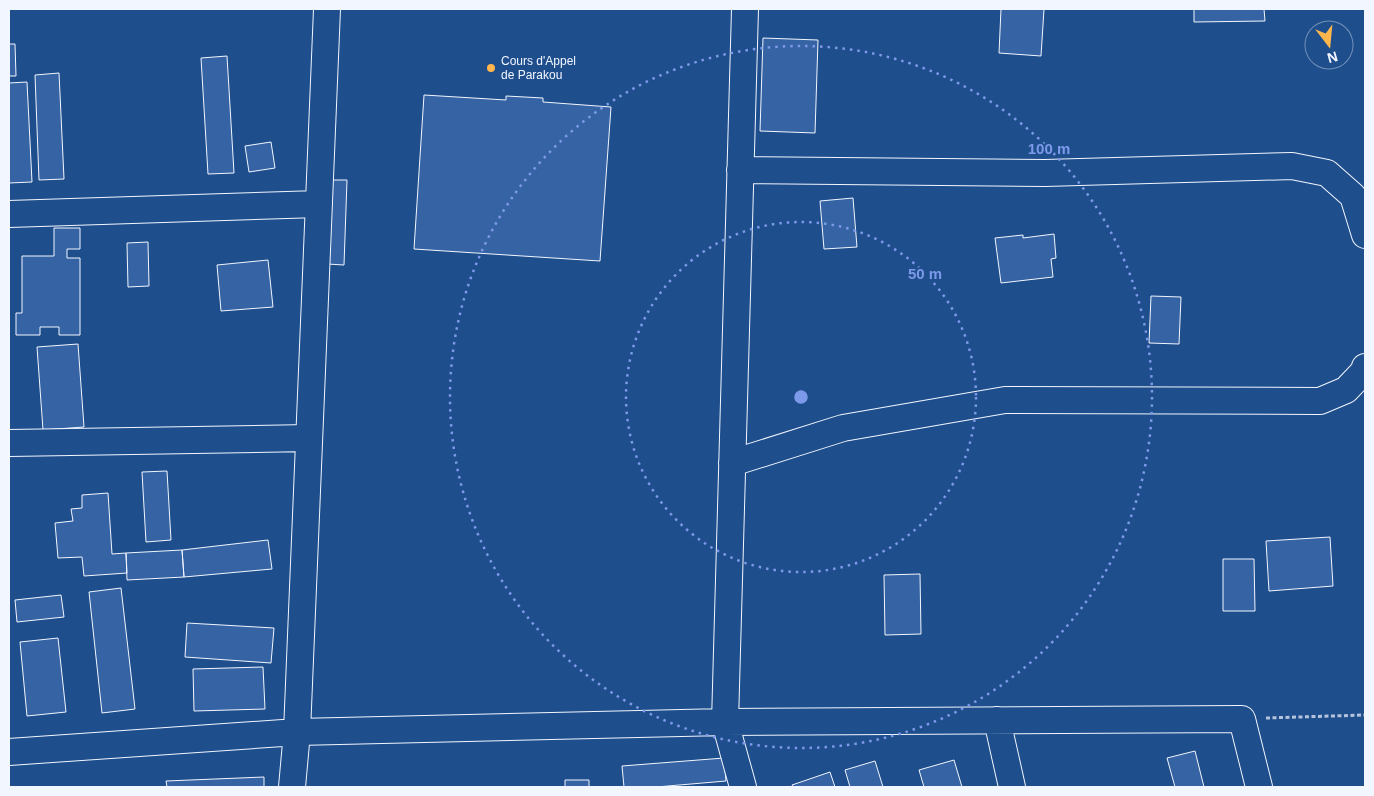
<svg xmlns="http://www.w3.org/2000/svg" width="1374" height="796" viewBox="0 0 1374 796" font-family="Helvetica,sans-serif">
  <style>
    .building { fill: #3563a3; stroke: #f2f6ff }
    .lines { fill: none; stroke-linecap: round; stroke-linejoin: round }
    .minor-casing { stroke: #f2f6ff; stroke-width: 28 }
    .path { stroke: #b3c4dc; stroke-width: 3; stroke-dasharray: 4 2.5; stroke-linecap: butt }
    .minor { stroke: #1f4e8c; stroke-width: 26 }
    .ring { fill: none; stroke: #7d9aea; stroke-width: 2.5; stroke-dasharray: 2.5 5 }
    .poi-dot { fill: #ffb74d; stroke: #1f4e8c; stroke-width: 2 }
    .labels { text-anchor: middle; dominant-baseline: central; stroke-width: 4; stroke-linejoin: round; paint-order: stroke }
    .poi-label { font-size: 12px; fill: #f2f6ff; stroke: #1f4e8c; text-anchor: start }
    .centre { fill: #7d9aea; stroke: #1f4e8c; stroke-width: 2.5 }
    .ring-label { font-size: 15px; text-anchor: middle; font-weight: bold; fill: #7d9aea; stroke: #1f4e8c; stroke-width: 4; stroke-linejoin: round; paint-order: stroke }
  </style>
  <rect width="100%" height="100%" fill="#1f4e8c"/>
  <path class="building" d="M1001 9H1044L1041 56 999 53Z
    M1194 9H1264L1265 21 1194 22Z
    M763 38 818 40 815 133 760 131Z
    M9 44H15L16 76H9Z
    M227 56 234 173 208 174 201 58Z
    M59 73 64 179 39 180 35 75Z
    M27 82 32 182 9 183V83Z
    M424 95 506 100V96L543 98V102L611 107 600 261 414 249Z
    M271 142 275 168 249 172 245 146Z
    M331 180H347L344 265 327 264Z
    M853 198 857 247 824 249 820 201Z
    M54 228H80V249H67V258H80V335H59V327H40V335H16V313H22V256H54Z
    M1054 234 1056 258 1051 259 1053 277 1001 283 995 238 1023 235V238Z
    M148 242 149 286 128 287 127 243Z
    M268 260 273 307 221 311 217 265Z
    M1151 296 1181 297 1179 344 1149 343Z
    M78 344 84 427 43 430 37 347Z
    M167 471 171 540 146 542 142 472Z
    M108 493 112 554 126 553 127 573 84 576 82 557 58 558 55 523 73 521 71 509 82 508V495Z
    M1330 537 1333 586 1269 591 1266 541Z
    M268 540 272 569 184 577 182 550Z
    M182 550 184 577 127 580 126 553Z
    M1223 559H1254L1255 611H1223Z
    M920 574 921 634 885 635 884 575Z
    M121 588 135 709 102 713 89 592Z
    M61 595 64 617 17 622 15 600Z
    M187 623 274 628 271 663 185 657Z
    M58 638 66 712 27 716 20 642Z
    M263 667 265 709 194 711 193 669Z
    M1195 751 1204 787H1175L1167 758Z
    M724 758 726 781 656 787H624L622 766Z
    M954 760 962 787H924L919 770Z
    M875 761 883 787H850L845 770Z
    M830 772 835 787H793L792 785Z
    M264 777V787H167L166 781Z
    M565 780H589V787H565Z"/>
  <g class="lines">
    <g class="minor-casing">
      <path id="minor" d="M740 170 1045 173 1292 166 1327 173 1353 196 1365 235
        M9 214 319 204
        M9 443 309 438
        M732 463 843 428 1005 400 1320 401 1346 390 1365 370V367
        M997 720 1012 787
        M9 752 297 732 725 722 1242 719 1259 787
        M292 787 297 732 327 9
        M743 787 725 722 745 9"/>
    </g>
    <path class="path" d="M1266 718 1365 715"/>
    <use href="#minor" class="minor"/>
  </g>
  <g class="ring">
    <circle cx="801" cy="397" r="175"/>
    <circle cx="801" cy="397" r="351"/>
  </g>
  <circle class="poi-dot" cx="491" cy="68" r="5"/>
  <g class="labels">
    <g class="poi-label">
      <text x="501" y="61">Cours d'Appel<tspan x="501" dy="14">de Parakou</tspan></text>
    </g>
  </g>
  <circle cx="801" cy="397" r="8" class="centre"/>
  <g class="ring-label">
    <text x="1049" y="154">100 m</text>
    <text x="925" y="279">50 m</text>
  </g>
  <rect width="1374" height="796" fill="none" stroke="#f2f6ff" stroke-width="20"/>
  <g transform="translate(1329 45) rotate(164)"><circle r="24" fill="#1f4e8c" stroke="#7391ba"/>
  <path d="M0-4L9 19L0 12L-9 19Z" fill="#ffb74d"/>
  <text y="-8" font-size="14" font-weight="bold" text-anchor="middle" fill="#f2f6ff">N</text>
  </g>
</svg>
